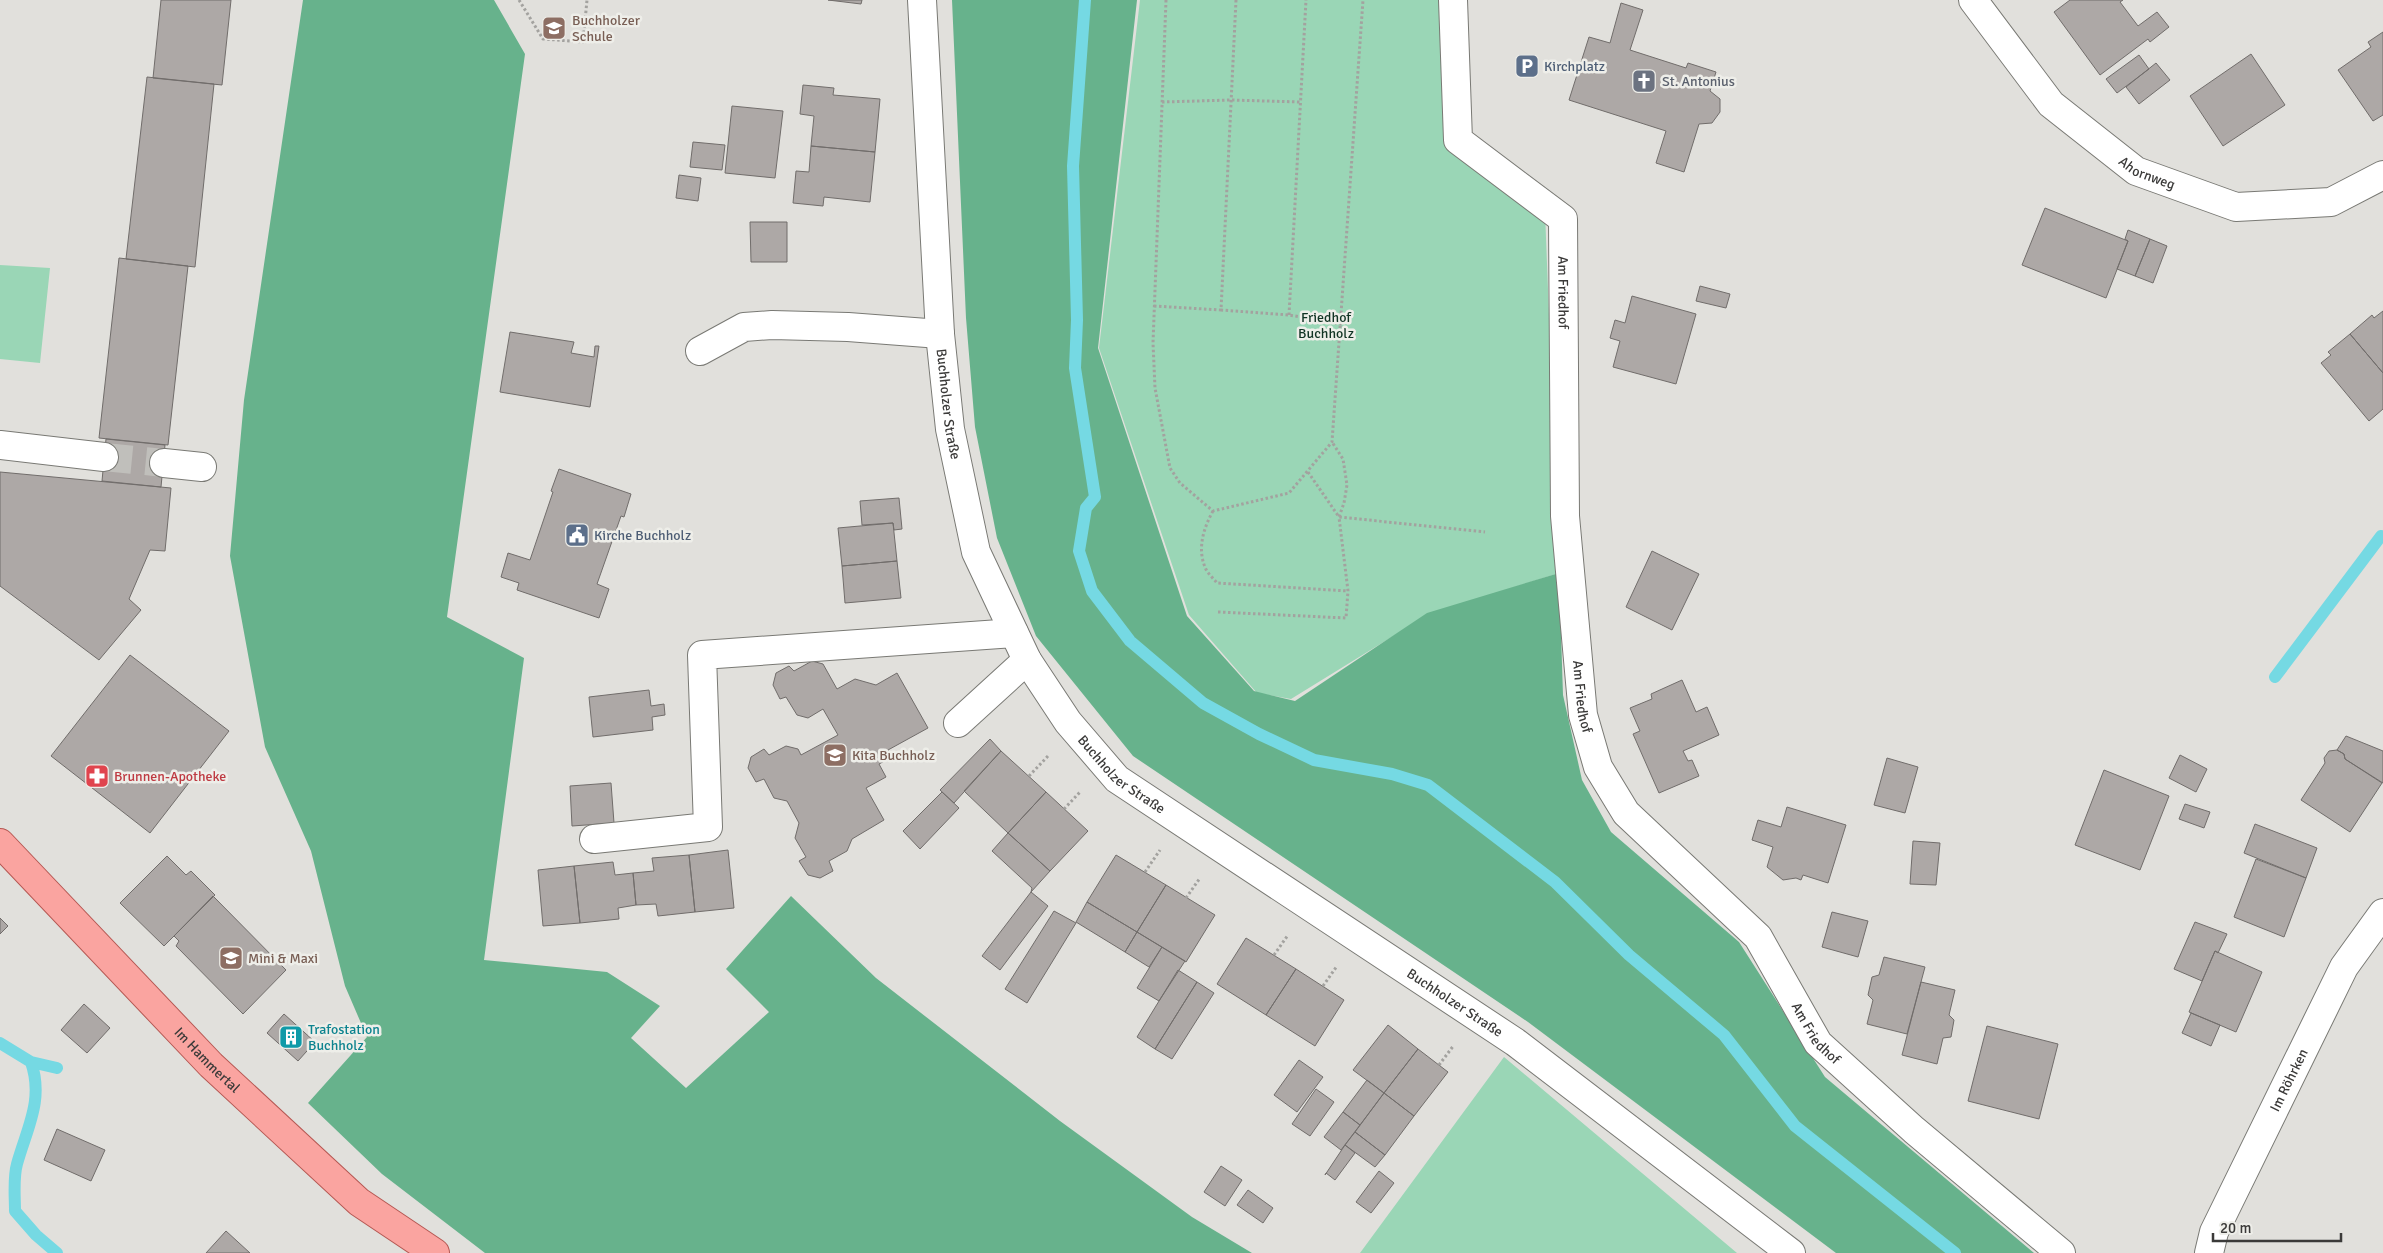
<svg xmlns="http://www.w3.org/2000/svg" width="2383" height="1253" viewBox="0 0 2383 1253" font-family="Signika,sans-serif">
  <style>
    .green { fill: #9ad6b6 }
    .forest { fill: #67b28c }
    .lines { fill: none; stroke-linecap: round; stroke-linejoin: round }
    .stream { stroke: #75d9e3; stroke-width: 12 }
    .building { fill: #ada8a6; stroke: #716d6b }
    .minor-tunnel { stroke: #c0bfbb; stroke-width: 28; stroke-dasharray: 28 14; stroke-linecap: butt }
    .minor-casing { stroke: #797974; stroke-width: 30 }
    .major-casing { stroke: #b55853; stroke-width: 30 }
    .path { stroke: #a3a29f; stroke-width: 3; stroke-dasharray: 2.5 2.5; stroke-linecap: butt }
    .minor { stroke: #fff; stroke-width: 28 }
    .major { stroke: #faa4a0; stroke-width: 28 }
    .labels { text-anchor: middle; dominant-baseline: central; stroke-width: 5; stroke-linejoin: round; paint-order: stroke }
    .education-label { font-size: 14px; fill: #785e54; stroke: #eeeee9; text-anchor: start }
    .service-label { font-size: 14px; fill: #4e5e75; stroke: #eeeee9; text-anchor: start }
    .worship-label { font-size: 14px; fill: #5b616d; stroke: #eeeee9; text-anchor: start }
    .street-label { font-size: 14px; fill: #3b3a39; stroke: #eeeee9 }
    .park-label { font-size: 14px; fill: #113424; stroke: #eeeee9 }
    .health-label { font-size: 14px; fill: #be3a42; stroke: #eeeee9; text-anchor: start }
    .culture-label { font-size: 14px; fill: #0d838f; stroke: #eeeee9; text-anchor: start }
  </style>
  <rect width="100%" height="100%" fill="#e1e0dc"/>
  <path class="green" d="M1140 0H1443L1455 140 1545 212 1559 573 1429 614 1291 699 1257 693 1189 615 1099 348Z
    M0 265 50 268 40 363 0 359Z
    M1504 1057 1737 1253H1360Z"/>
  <path class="forest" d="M303 0H494L525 54 447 617 524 658 484 960 607 972 660 1006 631 1038 686 1088 769 1012 726 969 791 896 876 978 1060 1121 1192 1217 1252 1253H485L382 1174 308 1103 367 1037 345 986 311 851 265 747 230 556 244 400Z
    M952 0H1137L1098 348 1187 616 1254 691 1295 701 1427 613 1559 573 1563 695 1582 780 1611 832 1739 942 1825 1077 2034 1253H1836L1528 1022 1133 756 1036 636 997 538 975 427 966 318Z"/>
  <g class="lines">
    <path class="stream" d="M1085 0 1073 166 1077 320 1075 368 1095 497 1086 508 1079 551 1092 591 1130 641 1203 703 1259 734 1314 760 1392 774 1428 785 1555 882 1629 955 1724 1035 1795 1126 1955 1253
      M2275 677 2381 536
      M0 1043 31 1062C44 1100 27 1128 17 1164 13 1178 15 1196 15 1211L36 1235 57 1253
      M31 1062 57 1068"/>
  </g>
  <path class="building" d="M161 0H231L222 85 153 78Z
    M828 0H862L861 4Z
    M2070 0H2123L2120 2 2138 26 2157 12 2169 27 2150 42 2148 39 2100 75 2054 12Z
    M1621 3 1643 10 1630 50 1686 68 1688 63 1716 72 1710 91 1720 99V112L1712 123 1699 124 1684 172 1656 163 1666 131 1569 100 1589 37 1610 43Z
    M2383 32V115L2373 121 2338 70 2371 47 2368 42Z
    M2251 54 2285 105 2223 146 2190 96Z
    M2139 55 2149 69 2117 93 2106 79Z
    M2156 63 2170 80 2139 104 2126 87Z
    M147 77 214 84 195 267 126 259Z
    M803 85 834 88 833 95 880 99 875 152 811 146 814 116 800 114Z
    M732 106 783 111 775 178 725 173Z
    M693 142 725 145 722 170 690 167Z
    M811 146 875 152 870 202 824 197 823 206 793 203 796 171 809 172Z
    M679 175 701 178 698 201 676 198Z
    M2045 208 2128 241 2106 298 2022 265Z
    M750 222H787V262H751Z
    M2128 230 2150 239 2135 276 2117 269 2128 241 2125 239Z
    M2150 239 2167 246 2153 283 2135 276Z
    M119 258 188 266 168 445 99 438Z
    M1700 286 1730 294 1726 308 1696 301Z
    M1632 296 1696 314 1676 384 1613 367 1620 341 1610 338 1615 320 1625 323Z
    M2383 311V373L2350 334 2372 315 2374 318Z
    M510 332 574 342 571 353 594 357 595 346H599L590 407 500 392Z
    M2350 334 2383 373V409L2369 421 2321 363 2331 355 2328 352Z
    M106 439 165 445 161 487 102 481Z
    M559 469 631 494 624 517 621 516 597 584 609 589 599 618 517 590 519 583 501 577 508 553 530 560 553 492 551 491Z
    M0 472 171 488 165 551 150 550 129 599 141 610 99 660 0 586Z
    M899 498 902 529 894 530 893 523 862 525 860 501Z
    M893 523 897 561 842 566 838 528Z
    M1652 551 1699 574 1672 630 1626 607Z
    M897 561 901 598 845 603 842 566Z
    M130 655 229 731 150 833 51 756Z
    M812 661 823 664 837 689 855 679 876 685 897 673 928 728 888 750 892 757 879 764 886 777 866 788 884 820 852 839 847 851 829 861 833 871 820 878 808 875 799 861 806 857 795 838 799 823 787 801 774 798 764 779 756 782 748 768 751 757 764 749 769 755 786 746 798 749 801 755 838 735 823 709 808 718 797 715 786 697 780 699 773 685 776 673 789 666 794 671Z
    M1682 680 1696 712 1707 707 1719 735 1683 751 1688 761 1692 760 1699 776 1659 793 1633 734 1640 731 1630 708 1652 699 1651 694Z
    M649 690 651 706 664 704 665 715 652 717 653 730 593 737 589 697Z
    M2346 736 2383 751V783L2345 759 2344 754 2337 750Z
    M990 739 1001 751 954 803 940 790Z
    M2337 750 2344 754 2345 759 2382 783 2350 832 2301 800 2325 763 2324 758 2329 751Z
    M1001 751 1046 792 1008 833 964 791Z
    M2180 755 2207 769 2196 792 2169 778Z
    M1887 758 1918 767 1905 813 1874 805Z
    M2104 770 2169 796 2140 870 2075 845Z
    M611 783 614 823 572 826 570 786Z
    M942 792 959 808 920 849 903 831Z
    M1046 792 1088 831 1050 871 1008 833Z
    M2185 804 2210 812 2204 828 2179 819Z
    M1787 807 1846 825 1828 883 1803 875 1801 880 1796 878 1783 880 1767 867 1773 847 1752 840 1758 820 1781 827Z
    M2255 824 2317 848 2306 878 2244 853Z
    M1008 833 1050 871 1031 892 1032 888 992 851Z
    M1913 841 1940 843 1936 885 1910 884Z
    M728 850 734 908 695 912 689 855Z
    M689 855 695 912 658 916 656 904 636 905 633 873 654 871 652 858Z
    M1116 855 1166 885 1137 932 1087 902Z
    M167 856 186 875 191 871 215 895 164 946 120 903Z
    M2256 859 2306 878 2284 937 2234 917Z
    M613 862 615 875 633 873 636 905 618 908 619 919 580 923 574 866Z
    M574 866 580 923 543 926 538 870Z
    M1166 885 1215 915 1186 962 1137 932Z
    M1031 892 1048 906 1000 970 982 956Z
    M213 896 286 970 243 1014 176 946 179 941 174 936Z
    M1087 902 1137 932 1125 952 1076 922Z
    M1054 911 1076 923 1027 1003 1005 989Z
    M1832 912 1868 921 1858 957 1822 947Z
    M0 918 8 926 0 934Z
    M2195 922 2227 934 2218 953 2215 951 2202 981 2174 969Z
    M1137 932 1162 947 1149 967 1125 952Z
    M1246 938 1296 969 1266 1015 1217 984Z
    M1162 947 1185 961 1159 1001 1137 988Z
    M2215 951 2262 972 2236 1032 2189 1012Z
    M1884 957 1925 967 1907 1034 1867 1024 1873 1000 1868 995 1872 977 1879 975Z
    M1296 969 1344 1000 1315 1046 1266 1015Z
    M1178 970 1197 982 1155 1049 1137 1037Z
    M1197 982 1214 993 1172 1059 1155 1049Z
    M1921 982 1955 990 1949 1015 1954 1020 1951 1037 1943 1038 1937 1064 1902 1055Z
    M84 1004 110 1028 87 1053 61 1030Z
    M2191 1013 2220 1025 2211 1046 2182 1033Z
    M284 1014 315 1042 298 1061 267 1033Z
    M1388 1025 1418 1049 1384 1093 1353 1070Z
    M1987 1026 2058 1044 2039 1119 1968 1101Z
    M1418 1049 1448 1072 1414 1116 1384 1093Z
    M1299 1060 1323 1077 1297 1112 1274 1095Z
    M1367 1080 1384 1093 1360 1125 1343 1112Z
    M1316 1089 1334 1102 1310 1136 1292 1124Z
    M1384 1093 1414 1116 1385 1155 1355 1132Z
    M1343 1112 1360 1125 1341 1150 1324 1137Z
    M57 1129 105 1150 91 1181 44 1160Z
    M1355 1132 1385 1155 1375 1167 1345 1145Z
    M1345 1145 1355 1153 1335 1180 1326 1173 1325 1175Z
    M1221 1166 1242 1180 1225 1206 1204 1192Z
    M1379 1171 1394 1183 1371 1213 1356 1202Z
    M1248 1190 1273 1208 1263 1223 1237 1205Z
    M226 1231 250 1253H206Z"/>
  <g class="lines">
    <path class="minor-tunnel" d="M104 457 164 463"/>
    <g class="minor-casing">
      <g id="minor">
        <path id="s1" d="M922 0 940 334 950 429 976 552 1027 660 1068 722 1117 779 1515 1042 1791 1253"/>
        <path id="s2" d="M1453 0 1458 140 1563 219 1565 516 1583 715 1598 767 1626 813 1758 937 1818 1043 1914 1130 2061 1253"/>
        <path id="s3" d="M1973 0 2051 104 2136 171 2236 207 2331 202 2383 175"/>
        <path d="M700 351 744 327 772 325 848 327 940 334"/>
        <path d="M0 445 104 457"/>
        <path d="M164 463 202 467"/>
        <path d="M958 723 1027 660"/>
        <path d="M594 839 708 827 702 655 1014 633"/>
        <path id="s4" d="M2209 1253 2214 1232 2344 967 2383 913"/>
      </g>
    </g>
    <g class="major-casing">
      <g id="major">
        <path id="s5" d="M0 843 211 1065 359 1202 435 1253"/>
      </g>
    </g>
    <path class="path" d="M519 0 543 39 583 42 587 0
      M1166 0 1153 343 1155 388 1170 468 1180 483 1213 511 1289 493 1332 442 1363 0
      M1236 0 1221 310 1289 315 1342 324
      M1162 102 1231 100 1300 102
      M1154 306 1221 310
      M1289 315 1306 0
      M1308 472 1339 517 1485 532
      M1213 511C1204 527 1197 548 1205 567 1207 573 1213 578 1217 583L1348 591
      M1218 612 1346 618 1348 591 1339 517 1344 503 1347 485 1343 459 1332 442
      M1029 776 1049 755
      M1064 809 1081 791
      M1145 872 1160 850
      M1186 898 1200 878
      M1274 955 1288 935
      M1323 986 1337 966
      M1439 1065 1454 1045"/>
    <use href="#minor" class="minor"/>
    <use href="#major" class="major"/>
  </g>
  <defs>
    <g id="school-square" transform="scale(1.25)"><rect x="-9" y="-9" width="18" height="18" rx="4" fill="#8d6e63" stroke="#eeeee9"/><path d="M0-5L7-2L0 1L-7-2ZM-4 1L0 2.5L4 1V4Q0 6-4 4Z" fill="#fff"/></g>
    <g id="parking-square" transform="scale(1.25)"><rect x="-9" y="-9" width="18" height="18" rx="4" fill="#5c6f8a" stroke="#eeeee9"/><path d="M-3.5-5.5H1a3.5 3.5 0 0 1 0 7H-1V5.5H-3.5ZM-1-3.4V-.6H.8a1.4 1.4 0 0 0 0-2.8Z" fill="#fff"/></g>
    <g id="church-square" transform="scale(1.25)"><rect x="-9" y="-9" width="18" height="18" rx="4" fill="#6b7280" stroke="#eeeee9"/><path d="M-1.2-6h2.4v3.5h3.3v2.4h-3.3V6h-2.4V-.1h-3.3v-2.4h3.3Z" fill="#fff"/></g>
    <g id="civic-square" transform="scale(1.25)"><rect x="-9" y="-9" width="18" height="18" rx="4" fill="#5c6f8a" stroke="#eeeee9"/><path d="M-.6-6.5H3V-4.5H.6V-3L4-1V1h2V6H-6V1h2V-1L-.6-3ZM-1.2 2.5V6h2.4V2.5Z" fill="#fff"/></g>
    <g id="pharmacy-square" transform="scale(1.25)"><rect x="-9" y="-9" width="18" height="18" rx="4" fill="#e0444e" stroke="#eeeee9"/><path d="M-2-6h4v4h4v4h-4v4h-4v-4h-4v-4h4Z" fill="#fff"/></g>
    <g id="building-square" transform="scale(1.25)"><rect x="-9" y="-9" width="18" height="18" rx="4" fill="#0f9aa8" stroke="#eeeee9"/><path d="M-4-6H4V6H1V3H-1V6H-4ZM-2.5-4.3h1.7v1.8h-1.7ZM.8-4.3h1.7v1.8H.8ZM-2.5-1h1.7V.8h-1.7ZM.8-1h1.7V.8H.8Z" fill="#fff"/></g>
  </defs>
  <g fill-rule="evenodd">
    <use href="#school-square" x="554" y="28"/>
    <use href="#parking-square" x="1527" y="66"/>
    <use href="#church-square" x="1644" y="81"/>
    <use href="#civic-square" x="577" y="535"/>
    <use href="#school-square" x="835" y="755"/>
    <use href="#pharmacy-square" x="97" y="776"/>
    <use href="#school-square" x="231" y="958"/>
    <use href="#building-square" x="291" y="1037"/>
  </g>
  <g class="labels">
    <g class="education-label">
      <text x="572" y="20">Buchholzer<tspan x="572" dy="16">Schule</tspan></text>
      <text x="852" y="755">Kita Buchholz</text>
      <text x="248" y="958">Mini &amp; Maxi</text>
    </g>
    <g class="service-label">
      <text x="1544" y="66">Kirchplatz</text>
      <text x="594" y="535">Kirche Buchholz</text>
    </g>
    <g class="worship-label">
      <text x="1662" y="81">St. Antonius</text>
    </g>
    <g class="street-label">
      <text stroke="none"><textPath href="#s3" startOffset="249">Ahornweg</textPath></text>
      <text stroke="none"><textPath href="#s2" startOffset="345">Am Friedhof</textPath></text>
      <text stroke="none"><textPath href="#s1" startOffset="405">Buchholzer Straße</textPath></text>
      <text stroke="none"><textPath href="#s2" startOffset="750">Am Friedhof</textPath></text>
      <text stroke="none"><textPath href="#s1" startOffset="825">Buchholzer Straße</textPath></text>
      <text stroke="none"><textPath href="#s1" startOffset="1230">Buchholzer Straße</textPath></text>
      <text stroke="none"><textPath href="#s2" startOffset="1170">Am Friedhof</textPath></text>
      <text stroke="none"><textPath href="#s5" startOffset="300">Im Hammertal</textPath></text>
      <text stroke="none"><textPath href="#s4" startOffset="191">Im Röhrken</textPath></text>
    </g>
    <g class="park-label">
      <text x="1326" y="317">Friedhof<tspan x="1326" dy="16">Buchholz</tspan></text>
    </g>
    <g class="health-label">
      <text x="114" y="776">Brunnen-Apotheke</text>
    </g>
    <g class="culture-label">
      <text x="308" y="1029">Trafostation<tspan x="308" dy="16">Buchholz</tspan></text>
    </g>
  </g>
  <path d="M2213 1233v8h128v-8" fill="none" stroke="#3b3a39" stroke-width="2.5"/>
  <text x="2220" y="1233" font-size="15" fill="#3b3a39" stroke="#eeeee9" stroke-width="4" paint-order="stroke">20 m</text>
</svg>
